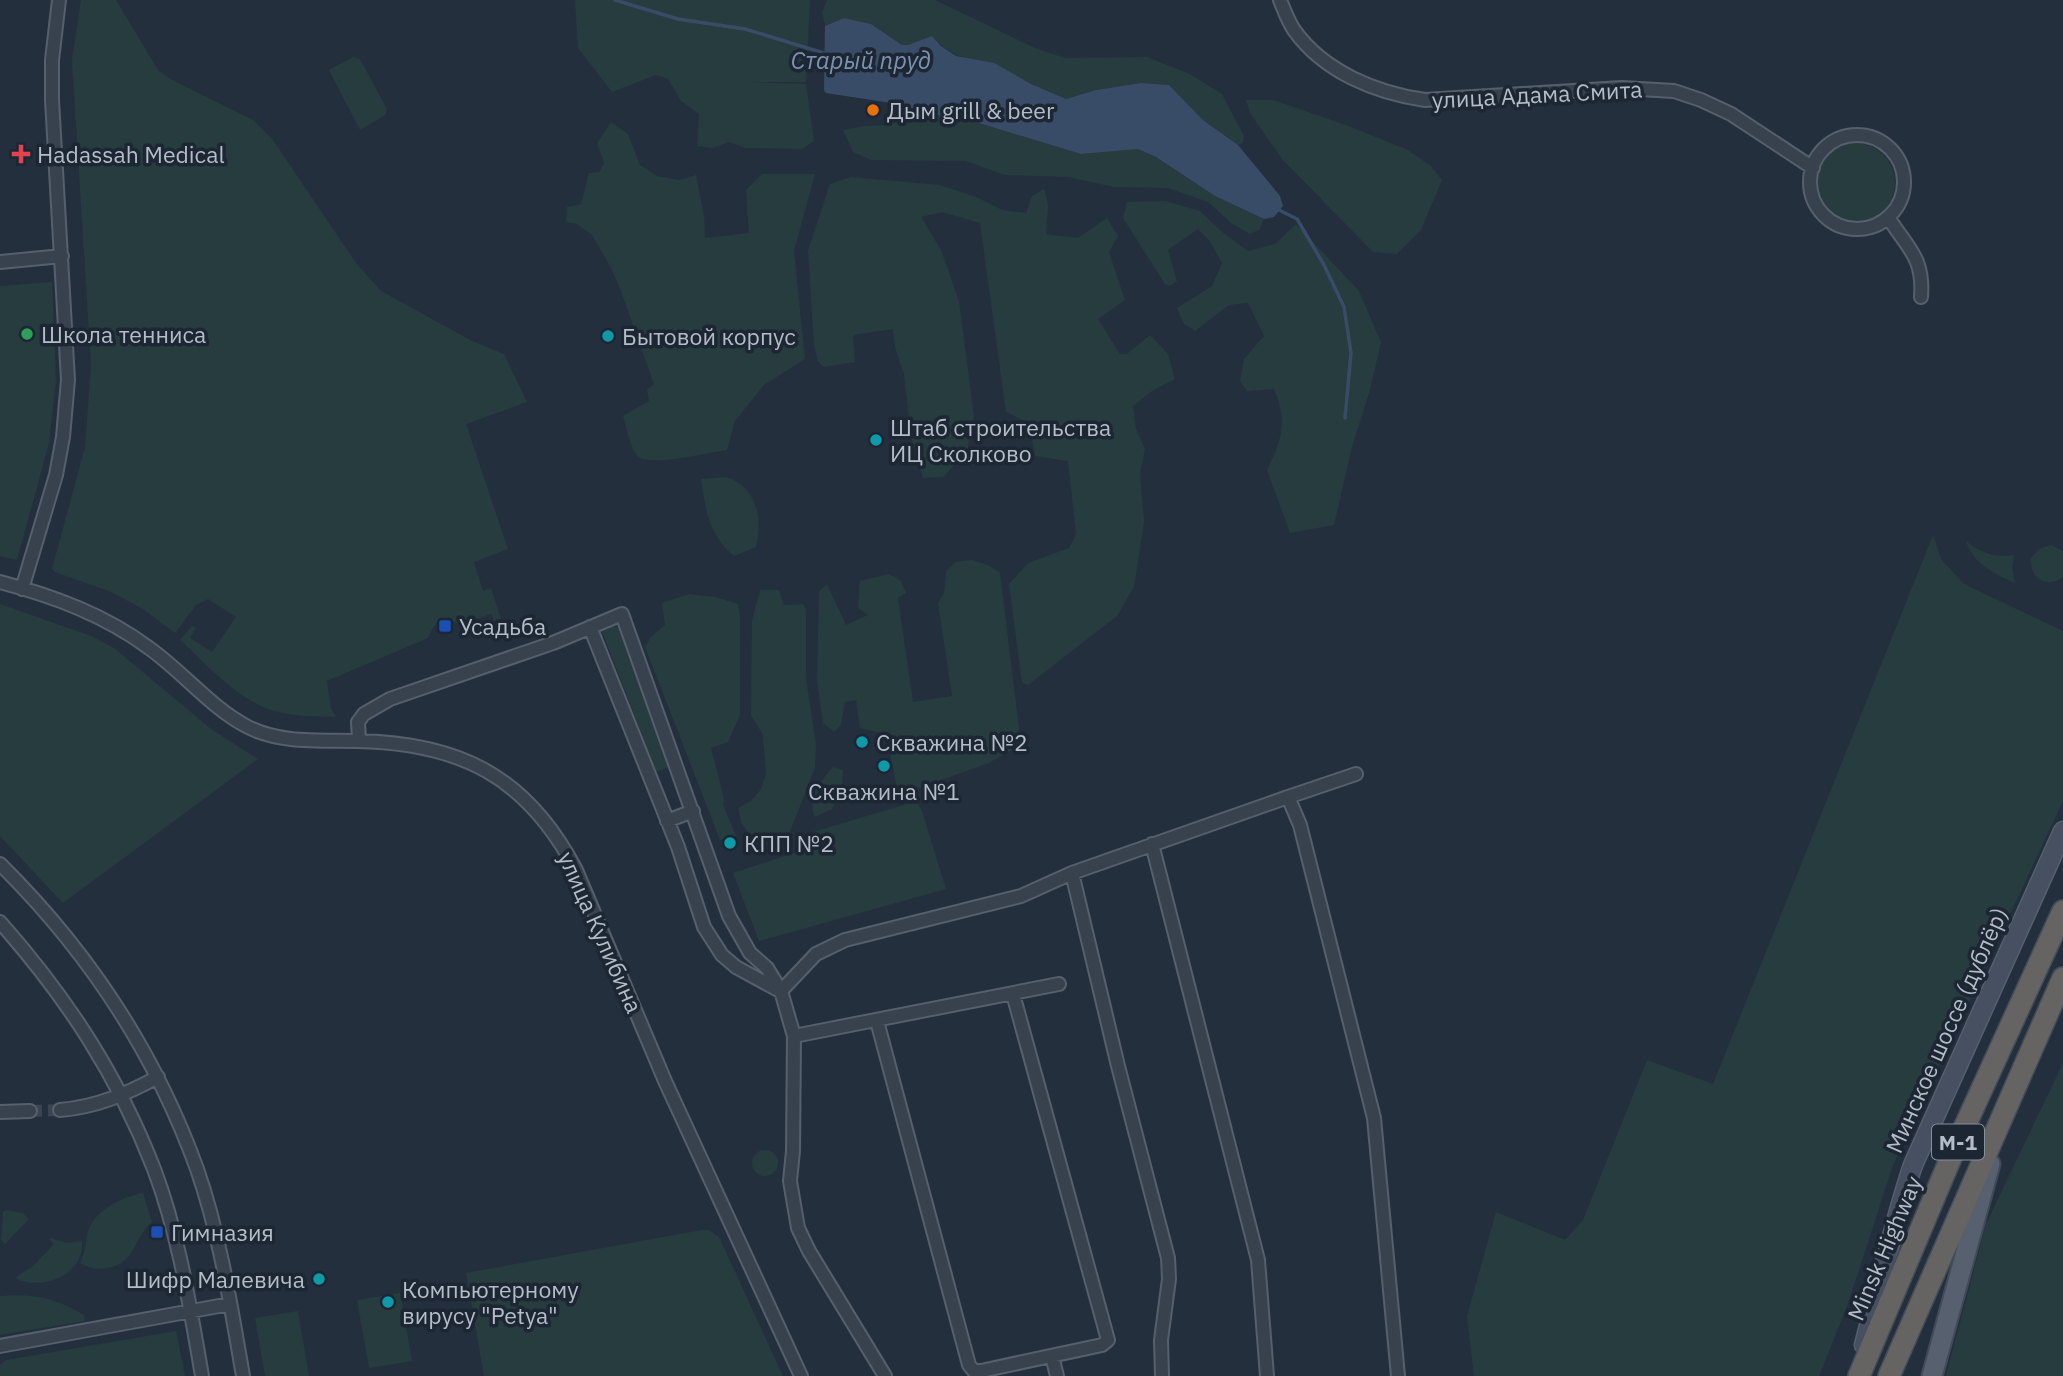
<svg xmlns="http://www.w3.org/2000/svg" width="2063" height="1376" viewBox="0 0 2063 1376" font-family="'IBM Plex Sans',sans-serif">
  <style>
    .green { fill: #263c3f }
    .water { fill: #394c67 }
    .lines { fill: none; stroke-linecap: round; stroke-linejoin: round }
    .stream { stroke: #394c67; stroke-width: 3.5 }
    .minor-tunnel { stroke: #3a4453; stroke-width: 12; stroke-dasharray: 12 6; stroke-linecap: butt }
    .minor-casing { stroke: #565f6c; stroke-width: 16 }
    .secondary-casing { stroke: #565f6c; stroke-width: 21 }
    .primary-casing { stroke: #414a57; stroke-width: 23 }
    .trunk-casing { stroke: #434c59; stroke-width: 24 }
    .minor { stroke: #38414e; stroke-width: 12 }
    .secondary { stroke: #465061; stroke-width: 18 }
    .primary { stroke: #56606e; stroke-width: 19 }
    .trunk { stroke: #656462; stroke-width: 21 }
    .food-dot { fill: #e8710a; stroke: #1d2633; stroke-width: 2.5 }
    .health-dot { fill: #e0444e; stroke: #1d2633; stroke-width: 2.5 }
    .leisure-dot { fill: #2e9e5b; stroke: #1d2633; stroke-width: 2.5 }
    .culture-dot { fill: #0f9aa8; stroke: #1d2633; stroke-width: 2.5 }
    .transit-dot { fill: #1a4fb4; stroke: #1d2633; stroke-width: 2.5 }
    .labels { text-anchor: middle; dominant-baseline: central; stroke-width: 7; stroke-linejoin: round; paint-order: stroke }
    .shield { fill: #1d2633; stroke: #878f9c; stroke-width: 2 }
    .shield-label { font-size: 21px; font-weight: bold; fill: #b4bcc9 }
    .street-label { font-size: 23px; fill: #b4bcc9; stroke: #1d2633 }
    .poi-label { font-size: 23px; fill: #b4bcc9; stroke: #1d2633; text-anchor: start }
    .water-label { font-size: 24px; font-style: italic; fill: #7c92b1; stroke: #1d2633 }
  </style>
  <rect width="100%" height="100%" fill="#242f3e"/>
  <path class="green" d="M81 0H116L158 70 172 80 253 120 273 140 356 263 381 291 472 341 504 354 527 402 466 424 508 549 474 562 483 591 491 588 501 619 494 621 491 614 459 624C444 617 434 622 428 638L327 681 331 708 336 717C312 716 284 717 261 706 232 693 203 661 180 640L192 626 196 628 190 638 212 652 236 617 208 599 196 605 175 633 143 609 111 592 55 572 52 569 85 447 91 365 72 60Z
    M575 0H810L806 82H750L806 84 814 141 802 149 746 148 729 142 713 148 697 146 699 114 681 101 668 79 656 75 612 92 578 48Z
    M827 0H935L1035 48 1065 58 1147 57 1190 74 1222 94 1244 136 1243 143 1238 145 1203 120 1169 85 1141 83 1096 90 1066 99 969 59C953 55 943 48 932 36L908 45H902L871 24 844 18 825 26 822 12Z
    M353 57 360 59 387 109 385 115 360 130 329 70Z
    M1246 100H1273L1346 125 1408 150 1431 166 1442 180 1421 230 1397 254 1373 252 1282 159 1250 113Z
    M895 105 931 115 959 117 1081 154 1138 149 1156 157 1215 196 1264 219 1260 229 1250 234 1231 223 1208 202 1168 188 1114 187 1068 177 1005 175 965 161 871 160 853 152 843 130 864 126 886 125Z
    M611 122 628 134 640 165 657 176 680 180 696 175 704 216 705 238 749 233 746 190 762 174H815L794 251 805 359 764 385 735 421 727 450C710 452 652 467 639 457 630 450 627 427 623 416L649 401 647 390 654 384 619 286 610 266 592 235 577 224 566 222 567 207 581 204 589 173 599 172 604 163 597 143Z
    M1815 183a40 40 0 1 1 80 0a40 40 0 1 1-80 0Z
    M851 177 940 185 976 197 1002 210 1026 213 1032 196 1044 189 1048 205 1046 234 1078 238 1107 218 1118 236 1109 252 1125 300 1098 319 1120 354H1127L1150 335 1168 354 1175 379 1152 391 1133 406 1136 429 1145 449 1140 472 1144 522 1134 587 1117 616 1028 685 1022 683 1009 584 1028 563 1069 548 1076 534 1068 461 1035 456 1029 423 1006 412 980 223 942 212 921 217 941 250 959 301 974 416 967 452 943 477 923 478 911 438 904 374 895 347 893 329 853 335 855 362 823 367 818 361 814 345 808 251 830 184Z
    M1165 201 1200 211 1221 231 1248 251 1275 244 1296 224 1359 291 1381 342 1370 390 1352 447 1334 525 1290 533 1267 470C1282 439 1288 422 1274 389L1247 391 1240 381 1244 359 1264 336 1248 303 1229 305 1195 331 1184 324 1177 308 1212 286 1222 263 1209 240 1198 229 1168 250 1177 281 1170 286 1165 284 1123 218 1127 202Z
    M52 282 56 381 49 443 17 560 0 556V286Z
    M726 477C757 486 763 519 756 547L734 556C708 534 706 511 701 479Z
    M1933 535 1941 559 1964 584 2063 631V801L1893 1165 1848 1304 1819 1376H1474L1467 1316 1496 1212 1565 1240 1583 1220 1647 1060 1713 1084Z
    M1966 541C1981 553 1995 558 2014 555L2012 568 2015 583C1995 574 1972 563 1966 541Z
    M2051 545 2063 551V577C2047 589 2029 579 2031 558L2039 549Z
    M972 560 988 565 1000 573 1020 736 1013 749 989 763 910 791 898 792 886 734 860 728 856 700 845 702 841 725 834 732 823 723 817 682 819 591 827 584 846 625 868 615 858 608 860 581 889 574 901 581 906 593 898 598 913 702 952 696 938 603 944 593 946 571 956 562Z
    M760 590H779L784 605 803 604 806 609V678L816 745 815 768 787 839 764 846 762 853 741 822 738 808 751 801 761 789 766 774 763 735 751 715 752 621Z
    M689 594 715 597 738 604 740 616V715L728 742 711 748 724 798 723 805 736 836 720 840 645 647 651 637 665 625 662 603Z
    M0 604 91 636 114 648 211 729 258 759 63 903 0 836Z
    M618 625 672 766 656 772 602 631Z
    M833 767 843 770 842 790 832 809 815 817C806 802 822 778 833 767Z
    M907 804H918L922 811 946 889 759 941 733 873 797 852 808 842 813 832Z
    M2063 1063V1376H1946L1986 1224Z
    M752 1163a13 13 0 1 1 26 0a13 13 0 1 1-26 0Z
    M143 1193 152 1222C132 1239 137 1263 107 1268 97 1270 89 1268 80 1263 85 1253 85 1246 87 1236 91 1211 122 1197 143 1193Z
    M7 1210 23 1213 29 1219 5 1244 1 1240 3 1212Z
    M702 1230H709L719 1237 783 1376H484L466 1273Z
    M51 1238 66 1243 82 1241C85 1275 42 1292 15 1278L33 1266 54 1244 49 1239Z
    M400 1293 412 1361 369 1368 357 1300Z
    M0 1296C33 1293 56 1298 84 1315L85 1321 0 1335Z
    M298 1311 309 1376H265L255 1318Z
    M176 1331 185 1376H0V1365L6 1360Z"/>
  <path class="water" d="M844 18 871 24 902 45H908L932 36 941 46 956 56 994 63 1031 84 1066 99 1096 90 1141 83 1169 85 1203 120 1238 145 1280 196 1283 206 1274 217 1264 219 1215 196 1156 157 1138 149 1081 154 959 117 931 115 885 102 826 93 824 90 825 26Z"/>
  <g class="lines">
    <path class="stream" d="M615 0 678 19 745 29 827 54
      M1275 208 1297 219 1324 265 1344 307 1351 353 1345 418"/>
    <path class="minor-tunnel" d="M30 1111 60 1110"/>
    <g class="minor-casing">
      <path id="minor" d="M1280 0C1284 10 1288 21 1294 30 1324 72 1376 93 1425 100L1622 88 1674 91 1701 100 1731 114 1813 168
        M1810 182a47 47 0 1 1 94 0a47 47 0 1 1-94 0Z
        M1888 217C1908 249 1924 257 1921 297
        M0 262 62 256
        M0 582C53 596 105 615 149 648 183 672 211 708 248 727 281 744 322 740 357 741 461 743 527 777 576 870L665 1081 801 1376
        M22 589 56 475 63 437 68 380 52 100V60L59 0
        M590 627 678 847 704 927 722 955 736 967 780 991
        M359 741 358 722 364 714 390 699 553 643 622 614 729 916 750 953 767 968 781 991 794 1036 793 1151 790 1181 798 1228 809 1251 885 1376
        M1288 797 1356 774
        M667 821 693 811
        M1152 844 1258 1260 1267 1376
        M0 864C88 951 155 1053 197 1169 220 1235 231 1307 243 1376
        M1072 873 1118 1066 1168 1258 1169 1279 1161 1340 1162 1376
        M0 922C67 998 117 1074 154 1169 179 1235 190 1307 202 1376
        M781 991 816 954 845 940 1021 896 1072 873 1288 797 1300 825 1374 1118 1398 1376
        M877 1021 969 1365 974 1371H981L1102 1345 1108 1340 1013 994
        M794 1036 1059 984
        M60 1110C97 1107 126 1094 158 1077
        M0 1112 30 1111
        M0 1346 230 1304
        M1052 1356 1057 1376"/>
    </g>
    <g class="secondary-casing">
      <path id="secondary" d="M1864 1345C1880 1285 1893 1224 1913 1165L2063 831"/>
    </g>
    <g class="primary-casing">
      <path id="primary" d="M1932 1376 1990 1164"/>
    </g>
    <g class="trunk-casing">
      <path id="trunk" d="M1859 1376 1955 1148 2063 911
        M1889 1376 2063 978"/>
    </g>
    <use href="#minor" class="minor"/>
    <use href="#secondary" class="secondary"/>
    <use href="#primary" class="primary"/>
    <use href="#trunk" class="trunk"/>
  </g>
  <circle class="food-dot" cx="873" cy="110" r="7"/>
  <path class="health-dot" d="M17.5 143.5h7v7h7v7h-7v7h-7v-7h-7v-7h7z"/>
  <circle class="leisure-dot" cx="27" cy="334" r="7"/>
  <g class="culture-dot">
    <circle cx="608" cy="336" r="7"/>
    <circle cx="876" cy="440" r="7"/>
    <circle cx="862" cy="742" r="7"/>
    <circle cx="884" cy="766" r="7"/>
    <circle cx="730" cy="843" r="7"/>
    <circle cx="319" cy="1279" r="7"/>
    <circle cx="388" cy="1302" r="7"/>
  </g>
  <g class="transit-dot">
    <rect x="438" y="619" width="14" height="14" rx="3.5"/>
    <rect x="150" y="1225" width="14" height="14" rx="3.5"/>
  </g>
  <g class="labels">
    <rect class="shield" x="1932" y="1124.5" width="52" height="35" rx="5"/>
    <g class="shield-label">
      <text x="1958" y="1142">М-1</text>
    </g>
    <g class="street-label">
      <text transform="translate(1537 94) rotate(-3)">улица Адама Смита</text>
      <text transform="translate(601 932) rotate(66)">улица Кулибина</text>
      <text transform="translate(1946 1030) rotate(-66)">Минское шоссе (дублёр)</text>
      <text transform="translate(1884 1248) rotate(-67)">Minsk Highway</text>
    </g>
    <g class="poi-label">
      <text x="887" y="110">Дым grill &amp; beer</text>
      <text x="37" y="154">Hadassah Medical</text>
      <text x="41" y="334">Школа тенниса</text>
      <text x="622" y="336">Бытовой корпус</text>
      <text x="890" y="427">Штаб строительства<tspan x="890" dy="26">ИЦ Сколково</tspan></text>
      <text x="459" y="626">Усадьба</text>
      <text x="876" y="742">Скважина №2</text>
      <text x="884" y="791" text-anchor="middle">Скважина №1</text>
      <text x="744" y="843">КПП №2</text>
      <text x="171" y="1232">Гимназия</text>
      <text x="305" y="1279" text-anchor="end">Шифр Малевича</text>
      <text x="402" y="1289">Компьютерному<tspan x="402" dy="26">вирусу "Petya"</tspan></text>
    </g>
    <g class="water-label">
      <text x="861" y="60">Старый пруд</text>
    </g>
  </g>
</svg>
